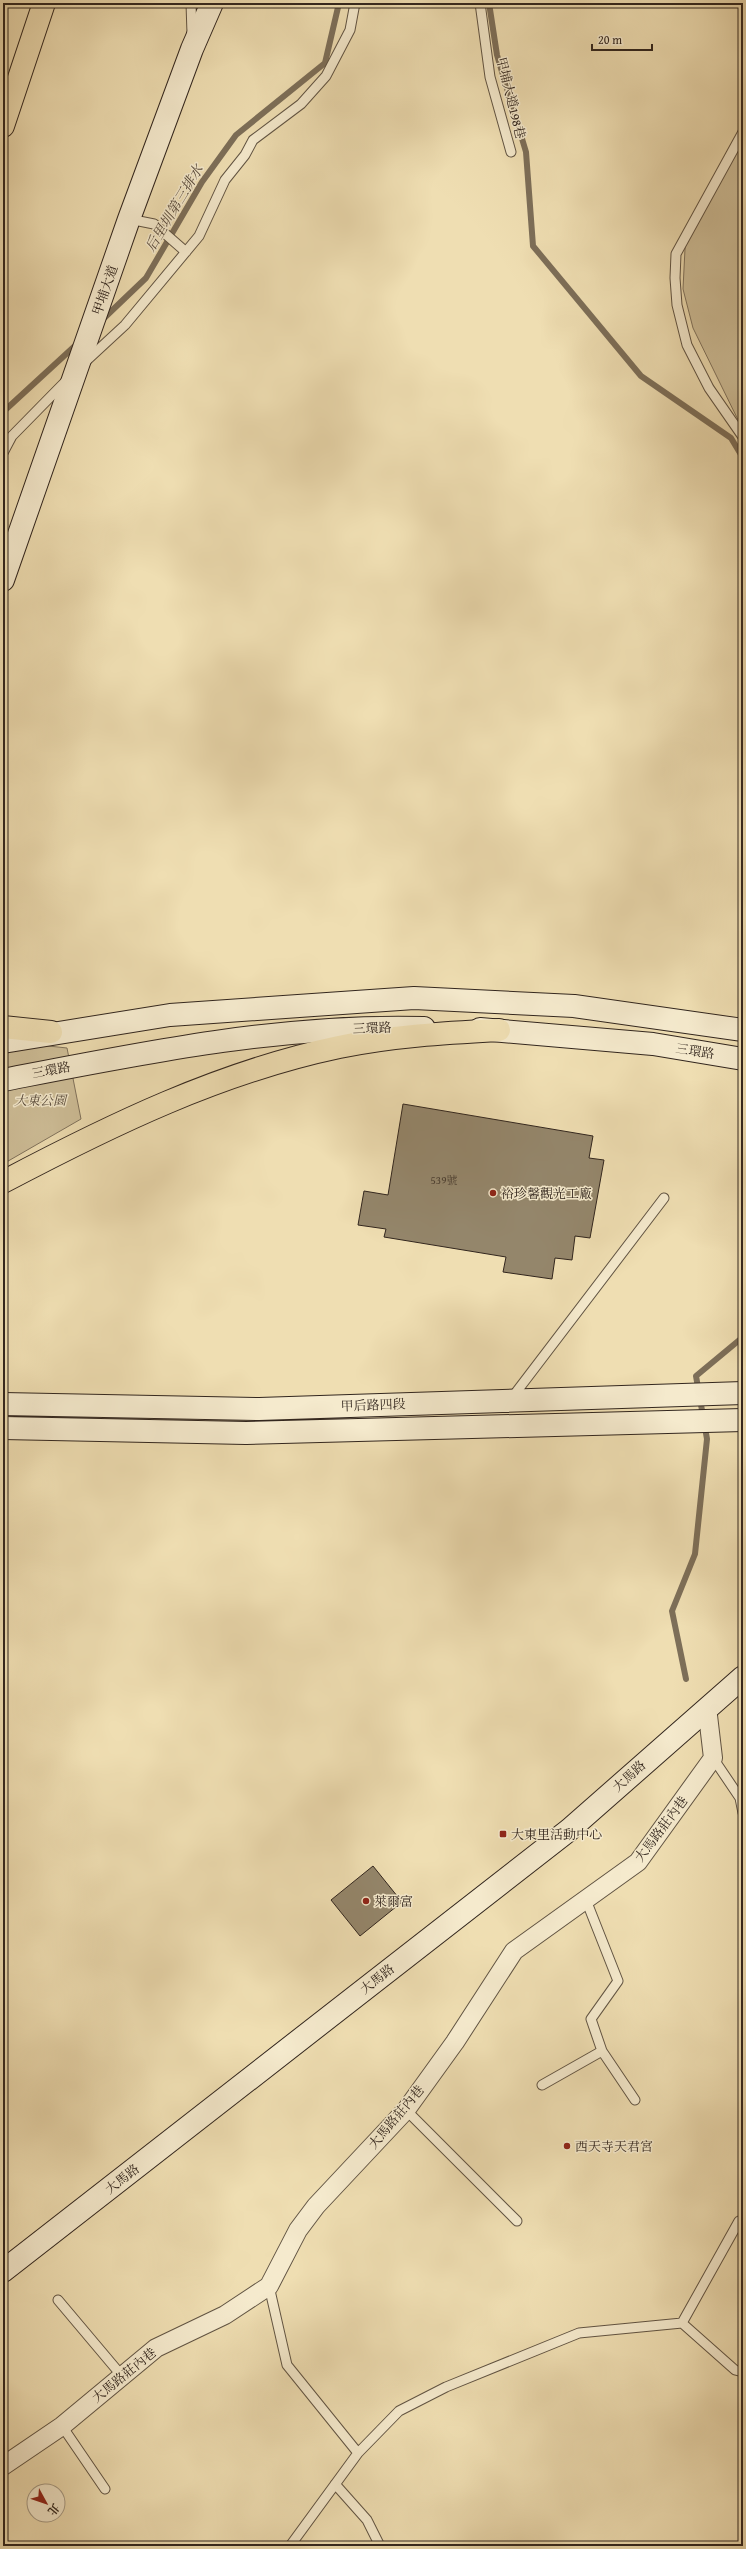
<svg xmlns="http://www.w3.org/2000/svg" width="746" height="2549" viewBox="0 0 746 2549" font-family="'Gentium Book Plus','Noto Serif TC',serif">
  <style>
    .green { fill: #cfbf99; stroke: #80725c }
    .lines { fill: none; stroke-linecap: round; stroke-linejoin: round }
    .stream { stroke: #7d6f59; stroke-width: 6 }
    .building { fill: #94866b; stroke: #32261e }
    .lane-casing { stroke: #615443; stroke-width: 11 }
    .street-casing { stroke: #615443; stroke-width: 20 }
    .secondary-casing { stroke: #32261e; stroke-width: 24 }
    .highway-casing { stroke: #32261e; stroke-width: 24 }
    .lane { stroke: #f5eacd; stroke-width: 9 }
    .street { stroke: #f5eacd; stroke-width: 18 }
    .secondary { stroke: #f5eacd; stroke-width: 22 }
    .highway { stroke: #efdeb2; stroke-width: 22 }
    .poi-dot { fill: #8f2418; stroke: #f5eacd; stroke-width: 1.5 }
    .labels { text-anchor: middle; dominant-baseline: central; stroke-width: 3; stroke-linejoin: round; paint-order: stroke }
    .number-label { font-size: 11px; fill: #4a3e31 }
    .street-label { font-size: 13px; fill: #32261e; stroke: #f5eacd }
    .park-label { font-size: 13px; font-style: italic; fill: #594c3d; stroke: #f5eacd }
    .poi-label { font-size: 13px; fill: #32261e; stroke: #f5eacd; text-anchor: start }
    .water-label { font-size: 14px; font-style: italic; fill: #584a3b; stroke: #f5eacd }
  </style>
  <rect width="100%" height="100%" fill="#efdeb2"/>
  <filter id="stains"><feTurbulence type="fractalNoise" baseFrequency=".005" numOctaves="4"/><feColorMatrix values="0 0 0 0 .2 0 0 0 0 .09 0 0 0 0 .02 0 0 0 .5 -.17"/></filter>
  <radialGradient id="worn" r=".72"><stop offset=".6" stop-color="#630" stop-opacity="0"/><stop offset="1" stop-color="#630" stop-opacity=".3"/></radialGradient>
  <path class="green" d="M743 125V430L693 328 683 289 686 229Z
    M3 1041 67 1048 81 1119 3 1164Z"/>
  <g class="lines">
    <path class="stream" d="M489 3 497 55 526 152 533 246 641 376 731 438 743 458
      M101 321 146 278 202 182 236 135 325 63 339 3
      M3 412 77 344
      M686 1679 672 1611 695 1554 707 1439 696 1376 743 1337"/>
  </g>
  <path class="building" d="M403 1104 593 1136 589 1158 604 1160 590 1238 575 1236 572 1260 555 1258 552 1279 503 1272 506 1257 384 1237 386 1229 358 1225 364 1191 388 1195Z
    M373 1866 402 1902 360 1936 331 1900Z"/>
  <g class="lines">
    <g class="lane-casing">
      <path id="lane" d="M191 3 192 34
        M480 3 490 77 511 152
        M743 132 676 254 675 278 677 305 687 345 709 388 743 437
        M129 219 154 224 186 252
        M85 362 125 325 199 236 225 180 245 155 253 140 301 104 326 76 350 30 355 3
        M3 453 12 436 66 381
        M511 1399 664 1198
        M713 1758 740 1798 743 1813
        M586 1900 618 1981 591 2019 602 2051 635 2100
        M542 2085 602 2051
        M406 2110 517 2221
        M269 2286 287 2365 358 2453
        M58 2300 122 2376
        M682 2323 735 2370 743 2372
        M62 2426 105 2489
        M335 2484 367 2520 380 2546
        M290 2546 358 2453 399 2411 446 2387 579 2333 682 2323 739 2221"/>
    </g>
    <g class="street-casing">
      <path id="street" d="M3 2466 62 2426 156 2348 225 2315 269 2286 298 2230 316 2206 406 2110 455 2042 514 1951 638 1862 713 1758 707 1707"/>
    </g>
    <g class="secondary-casing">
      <path id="secondary" d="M3 580 129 219 192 49 212 3
        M480 1029 653 1044 743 1059
        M3 1042 170 1015 414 998 574 1006 743 1030
        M3 1080C142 1053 282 1024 424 1028
        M3 1404 259 1409 743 1393
        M3 1428 246 1433 743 1420
        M3 2271 569 1830 743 1677"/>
    </g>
    <g class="highway-casing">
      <path id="highway" d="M3 126 44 3
        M3 1027 51 1032
        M3 1182C111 1125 220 1072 339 1047 392 1036 445 1033 499 1030"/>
    </g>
    <use href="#lane" class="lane"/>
    <use href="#street" class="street"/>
    <use href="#secondary" class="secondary"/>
    <use href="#highway" class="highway"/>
  </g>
  <g class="poi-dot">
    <circle cx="493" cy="1193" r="4"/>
    <rect x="499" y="1830" width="8" height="8" rx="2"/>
    <circle cx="366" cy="1901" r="4"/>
    <circle cx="567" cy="2146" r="4"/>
  </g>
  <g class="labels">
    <g class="number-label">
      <text x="444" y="1180">539號</text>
    </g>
    <g class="street-label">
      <text transform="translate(511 98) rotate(76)">甲埔大道198巷</text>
      <text transform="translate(105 290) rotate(-71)">甲埔大道</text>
      <text transform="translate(372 1028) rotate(-2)">三環路</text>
      <text transform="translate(695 1051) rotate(9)">三環路</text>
      <text transform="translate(51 1070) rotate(-11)">三環路</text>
      <text transform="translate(373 1405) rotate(-2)">甲后路四段</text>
      <text transform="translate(629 1776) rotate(-42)">大馬路</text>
      <text transform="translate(661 1829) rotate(-53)">大馬路莊內巷</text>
      <text transform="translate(377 1979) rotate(-38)">大馬路</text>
      <text transform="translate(396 2117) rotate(-50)">大馬路莊內巷</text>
      <text transform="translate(122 2179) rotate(-38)">大馬路</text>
      <text transform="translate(124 2375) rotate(-39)">大馬路莊內巷</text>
    </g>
    <g class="park-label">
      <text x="40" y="1100">大東公園</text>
    </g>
    <g class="poi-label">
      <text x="501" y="1193">裕珍馨觀光工廠</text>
      <text x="511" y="1834">大東里活動中心</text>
      <text x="374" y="1901">萊爾富</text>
      <text x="575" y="2146">西天寺天君宮</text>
    </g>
    <g class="water-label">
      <text transform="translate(174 208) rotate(-59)">后里圳第三排水</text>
    </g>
  </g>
  <rect width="746" height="2549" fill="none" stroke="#efdeb2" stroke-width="16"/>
  <rect x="4" y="4" width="738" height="2541" fill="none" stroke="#32261e" stroke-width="2"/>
  <rect x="8" y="8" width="730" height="2533" fill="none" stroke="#32261e"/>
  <g transform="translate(46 2503) rotate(130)"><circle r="19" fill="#f5eacd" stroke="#a79c87"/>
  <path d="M0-3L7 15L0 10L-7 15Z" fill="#8f2418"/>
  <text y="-6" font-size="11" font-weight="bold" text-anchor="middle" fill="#32261e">北</text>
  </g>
  <path d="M592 44v6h60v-6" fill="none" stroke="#32261e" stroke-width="2"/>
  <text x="598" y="44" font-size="12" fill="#32261e" stroke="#f5eacd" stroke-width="3" paint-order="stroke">20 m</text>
  <rect width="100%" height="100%" filter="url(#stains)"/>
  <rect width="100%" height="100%" fill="url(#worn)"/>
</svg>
